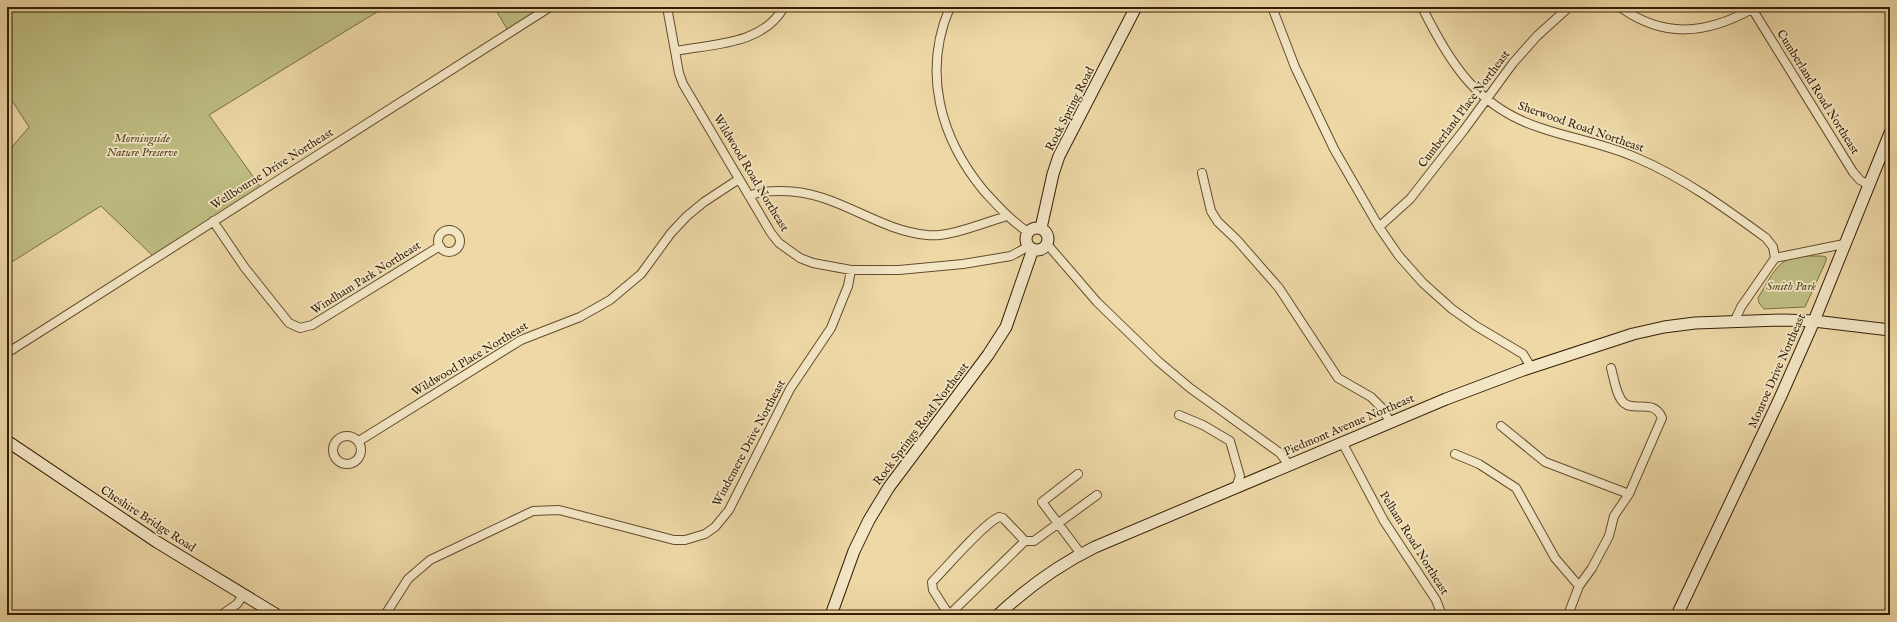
<svg xmlns="http://www.w3.org/2000/svg" width="1897" height="622" viewBox="0 0 1897 622" font-family="'IM FELL English',serif">
  <style>
    .green { fill: #bebd82; stroke: #7a6e44 }
    .lines { fill: none; stroke-linecap: round; stroke-linejoin: round }
    .street-casing { stroke: #644c2d; stroke-width: 10 }
    .secondary-casing { stroke: #361e05; stroke-width: 13 }
    .street { stroke: #f3e6c5; stroke-width: 8 }
    .secondary { stroke: #f3e6c5; stroke-width: 11 }
    .labels { text-anchor: middle; dominant-baseline: central; stroke-width: 3.5; stroke-linejoin: round; paint-order: stroke }
    .street-label { font-size: 12px; fill: #361e05; stroke: #f3e6c5 }
    .park-label { font-size: 12px; font-style: italic; fill: #584624; stroke: #f3e6c5 }
  </style>
  <rect width="100%" height="100%" fill="#edd8a6"/>
  <filter id="stains"><feTurbulence type="fractalNoise" baseFrequency=".005" numOctaves="4"/><feColorMatrix values="0 0 0 0 .2 0 0 0 0 .09 0 0 0 0 .02 0 0 0 .5 -.17"/></filter>
  <radialGradient id="worn" r=".72"><stop offset=".6" stop-color="#630" stop-opacity="0"/><stop offset="1" stop-color="#630" stop-opacity=".3"/></radialGradient>
  <path class="green" d="M7 7H385L209 115 262 189 154 257 101 206 7 265V153L29 127 7 93Z
    M494 7H552L510 34Z
    M1794 256H1822L1826 257V261L1805 307 1764 309 1759 303 1758 298C1768 282 1775 263 1794 256Z"/>
  <g class="lines">
    <g class="street-casing">
      <path id="street" d="M667 7 679 73 683 84 771 233 779 243 800 258 813 263 851 270H899L963 264 1011 256 1029 246
        M950 7C922 72 940 138 984 191 998 206 1011 221 1028 232
        M1272 7 1295 67 1334 149 1379 227 1399 256 1423 283 1452 309 1476 326 1523 354 1531 367
        M1422 7C1450 64 1478 108 1541 128 1573 139 1606 144 1637 158 1684 178 1725 208 1766 238L1773 247 1775 258
        M1620 7C1664 39 1707 34 1752 9
        M1751 7 1853 172 1860 180 1869 185
        M1889 7 1890 9
        M675 51C712 44 763 45 784 7
        M1202 173 1211 211 1218 222 1237 240 1279 288 1338 378 1371 397 1382 408 1390 422
        M749 196C760 191 769 191 782 191 837 191 875 230 927 235 948 238 986 222 1007 216
        M213 221 245 268 289 323 300 328 312 325 440 246
        M1379 227 1410 199 1464 130 1513 63 1537 36 1569 7
        M438 241a11 11 0 1 1 22 0a11 11 0 1 1-22 0Z
        M1047 244 1097 302 1158 361 1190 388 1280 453 1289 465
        M1775 258 1844 244
        M1734 322 1741 307 1775 258
        M7 353 550 7
        M1179 415 1203 425 1230 441 1240 476 1236 487
        M1501 426 1545 462 1629 494
        M333 450a14 14 0 1 1 28 0a14 14 0 1 1-28 0Z
        M359 441 521 340 580 317 610 300 641 274 671 233 687 216 704 202 739 179
        M1342 442 1384 521 1436 600 1442 615
        M1455 454 1479 464 1516 488 1555 558 1579 586
        M1078 474 1042 502 1081 554
        M999 517 1003 518 1025 541 949 615 933 590 932 582C946 568 983 524 999 517Z
        M1025 541H1034L1097 495
        M221 615 237 604 243 595
        M385 615 408 579 430 560 533 511 559 510 674 540H685L705 534 715 527 729 510 790 389 831 328 848 286 851 270
        M1568 615 1579 586 1592 568 1609 536 1614 516 1629 494 1662 418C1654 398 1634 412 1624 403 1616 396 1614 378 1611 368"/>
    </g>
    <g class="secondary-casing">
      <path id="secondary" d="M1026 239a11 11 0 1 1 22 0a11 11 0 1 1-22 0Z
        M1041 228 1053 174 1059 156 1136 7
        M7 441 157 542 277 615
        M831 615 854 551 869 520 889 487 988 355 1006 327 1033 249
        M998 615C1028 587 1058 565 1095 547L1446 399 1523 370 1633 334 1664 327 1695 323 1783 320 1814 321 1890 330
        M1677 615 1780 398 1814 321 1890 133"/>
    </g>
    <use href="#street" class="street"/>
    <use href="#secondary" class="secondary"/>
  </g>
  <g class="labels">
    <g class="street-label">
      <text transform="translate(1818 92) rotate(58)">Cumberland Road Northeast</text>
      <text transform="translate(1070 109) rotate(-63)">Rock Spring Road</text>
      <text transform="translate(1464 109) rotate(-53)">Cumberland Place Northeast</text>
      <text transform="translate(1581 127) rotate(19)">Sherwood Road Northeast</text>
      <text transform="translate(272 169) rotate(-32)">Wellbourne Drive Northeast</text>
      <text transform="translate(751 173) rotate(59)">Wildwood Road Northeast</text>
      <text transform="translate(366 278) rotate(-32)">Windham Park Northeast</text>
      <text transform="translate(470 359) rotate(-31)">Wildwood Place Northeast</text>
      <text transform="translate(1777 371) rotate(-66)">Monroe Drive Northeast</text>
      <text transform="translate(921 424) rotate(-53)">Rock Springs Road Northeast</text>
      <text transform="translate(1349 425) rotate(-23)">Piedmont Avenue Northeast</text>
      <text transform="translate(749 443) rotate(-62)">Windemere Drive Northeast</text>
      <text transform="translate(148 519) rotate(33)">Cheshire Bridge Road</text>
      <text transform="translate(1414 543) rotate(58)">Pelham Road Northeast</text>
    </g>
    <g class="park-label">
      <text x="142" y="138">Morningside<tspan x="142" dy="14">Nature Preserve</tspan></text>
      <text x="1791" y="286">Smith Park</text>
    </g>
  </g>
  <rect width="1897" height="622" fill="none" stroke="#edd8a6" stroke-width="24"/>
  <rect x="8" y="8" width="1881" height="606" fill="none" stroke="#361e05" stroke-width="2"/>
  <rect x="12" y="12" width="1873" height="598" fill="none" stroke="#361e05"/>
  <rect width="100%" height="100%" filter="url(#stains)"/>
  <rect width="100%" height="100%" fill="url(#worn)"/>
</svg>
